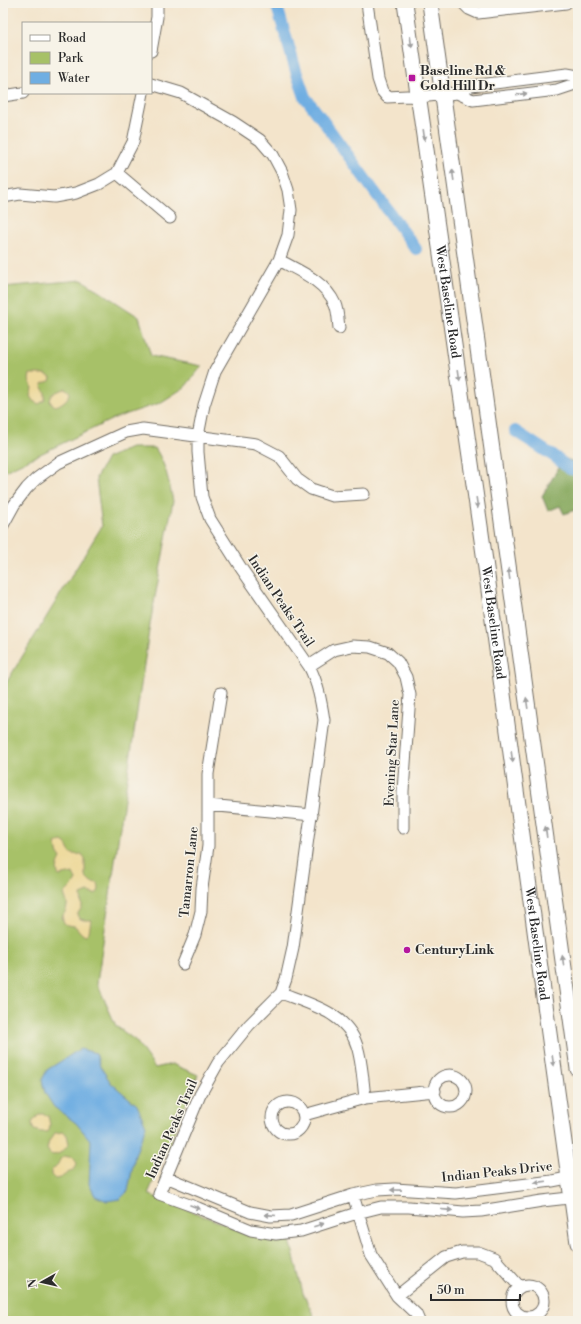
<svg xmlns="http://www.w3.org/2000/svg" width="581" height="1324" viewBox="0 0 581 1324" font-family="'Libre Bodoni',serif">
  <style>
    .green { fill: #a7c167; stroke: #697649 }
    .forest { fill: #85a75c; stroke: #586944 }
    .sand { fill: #eeda9e; stroke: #8c8264 }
    .water { fill: #6faee2; stroke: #4d6c86 }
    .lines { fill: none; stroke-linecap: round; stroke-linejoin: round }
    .canal { stroke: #6faee2; stroke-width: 12 }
    .minor-casing { stroke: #716c63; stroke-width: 13 }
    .secondary-casing { stroke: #716c63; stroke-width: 17 }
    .minor { stroke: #fff; stroke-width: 11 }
    .secondary { stroke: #fff; stroke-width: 15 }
    .oneway { fill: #a0a0a0 }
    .poi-dot { fill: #b5179e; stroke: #f7f3e8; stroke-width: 1.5 }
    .labels { text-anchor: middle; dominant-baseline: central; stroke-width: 3; stroke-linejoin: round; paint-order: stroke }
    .poi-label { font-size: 13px; font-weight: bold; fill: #2b2b2b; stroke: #f7f3e8; text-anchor: start }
    .street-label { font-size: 13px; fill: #2b2b2b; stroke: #f7f3e8 }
  </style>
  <rect width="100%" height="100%" fill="#f7f3e8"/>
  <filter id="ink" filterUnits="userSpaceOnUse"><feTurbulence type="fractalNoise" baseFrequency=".025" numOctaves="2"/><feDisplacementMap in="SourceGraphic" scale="8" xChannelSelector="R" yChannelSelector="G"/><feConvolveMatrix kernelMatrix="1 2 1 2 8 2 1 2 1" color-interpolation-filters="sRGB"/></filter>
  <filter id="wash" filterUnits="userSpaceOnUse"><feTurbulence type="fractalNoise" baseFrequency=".012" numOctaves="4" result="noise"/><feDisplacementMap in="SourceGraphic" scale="16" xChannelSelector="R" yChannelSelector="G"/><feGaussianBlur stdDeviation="0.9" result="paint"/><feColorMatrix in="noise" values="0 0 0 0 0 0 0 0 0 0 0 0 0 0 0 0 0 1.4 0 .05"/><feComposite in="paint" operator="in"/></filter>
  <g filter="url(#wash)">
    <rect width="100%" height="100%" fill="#f3e4cb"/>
    <path class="green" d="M82 280 139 317 151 356 202 366 185 387 160 403 115 418 3 472V287Z
      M131 448H155C166 464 169 483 173 501L150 624 97 983 116 1026 136 1041 155 1068 172 1064 198 1075 148 1194 259 1238 290 1240 303 1293 316 1321H3V688L102 526 96 478 107 458Z"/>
    <path class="forest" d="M564 458 578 464V509L564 514 560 506 548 511 542 496Z"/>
    <path class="sand" d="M30 374H45L51 377 50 381 43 383 42 387 45 393V400L39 404 33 401 30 396 32 388 29 380Z
      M65 388 69 391 70 394C68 399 61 405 55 406L50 402C51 392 56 393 65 388Z
      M62 841 66 844C70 855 71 855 82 854L85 859V876L91 882 98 883 99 889 98 892 95 894 88 892 81 895 82 907 77 915C80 921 85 920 91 920L89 932 85 936 81 933 75 926 67 925 64 923 62 917C69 906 68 905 64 894L73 885 76 880 73 873 59 876C55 868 59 865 61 857L58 855 55 843 58 842Z
      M40 1114H44L48 1116 50 1125 49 1131C44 1133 38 1132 33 1129L32 1122C36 1120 36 1116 40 1114Z
      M63 1132 67 1135 69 1144C64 1150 58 1157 50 1154L47 1149 49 1141 55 1133Z
      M64 1156 74 1158C77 1163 76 1167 72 1171 65 1173 64 1178 55 1179L51 1175V1171L58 1164 61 1158Z"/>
    <path class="water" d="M80 1049 96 1053 100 1066 111 1083 137 1105 146 1126 135 1155 128 1191 120 1199 107 1201 95 1196 89 1184 91 1141 76 1123 54 1107 45 1093 42 1080 47 1070Z"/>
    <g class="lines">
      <path class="canal" d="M276 3 296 71 305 97 321 118 416 249
        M515 431 555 457 570 469 578 470"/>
    </g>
  </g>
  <g filter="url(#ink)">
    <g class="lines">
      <g class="minor-casing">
        <path id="minor" d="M367 3 378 79 382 91 387 97 407 96 419 97 457 93 471 86 567 74 578 76
          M463 3 469 9 478 13 566 3
          M151 51 157 17V3
          M151 84 181 93 233 122 260 140 273 155 282 172 288 190 291 210 288 235 279 260 215 371 204 405 198 436V452L202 497 210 519 241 568 309 666C318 683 321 701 324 720L293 948 286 979 281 993 249 1025 218 1063 200 1095 159 1194 198 1208 251 1230 276 1234 301 1231 357 1213 381 1207H409L463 1212 481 1211 542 1201 578 1197
          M457 93 473 100 557 90 578 83
          M3 96 23 93
          M117 173 170 218
          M3 197 20 194 54 197 76 193 99 184 117 173 133 142 143 93
          M279 260C299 271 325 281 335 304 338 311 338 320 339 328
          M3 525 14 505 27 488 36 479 58 463 126 432 143 429 256 444 279 456 297 479 311 489 332 496 364 494
          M309 666 334 650 352 646 370 647 388 653 398 662 406 677 410 695 403 791V828
          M208 805 312 815
          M183 964 195 935 201 911 202 888 208 846V774L221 693
          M281 993C310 1004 347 1013 357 1046 362 1061 363 1082 365 1098
          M434 1091a16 16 0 1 1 32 0a16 16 0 1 1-32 0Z
          M272 1118a16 16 0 1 1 32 0a16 16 0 1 1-32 0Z
          M304 1115 365 1098 435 1091
          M166 1177 250 1212 271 1216 291 1215 353 1195 377 1190 395 1189 456 1193 552 1181 578 1176
          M353 1195 371 1255 397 1296 416 1314 419 1321
          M512 1301a16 16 0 1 1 32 0a16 16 0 1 1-32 0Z
          M397 1296 446 1257 462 1252H478L494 1258 520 1287"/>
      </g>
      <g class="secondary-casing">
        <g id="secondary">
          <path id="s1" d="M405 3 485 561 543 990 578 1243"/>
          <path d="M430 3 578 1069"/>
        </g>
      </g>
      <use href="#minor" class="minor"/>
      <use href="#secondary" class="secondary"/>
    </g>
    <defs><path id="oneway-solid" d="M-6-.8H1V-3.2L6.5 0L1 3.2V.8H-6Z"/></defs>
    <g class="oneway">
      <use href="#oneway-solid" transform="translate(411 42) rotate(82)"/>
      <use href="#oneway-solid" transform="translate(522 94) rotate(-7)"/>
      <use href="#oneway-solid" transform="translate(424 135) rotate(82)"/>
      <use href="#oneway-solid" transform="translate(453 175) rotate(-98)"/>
      <use href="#oneway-solid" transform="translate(459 375) rotate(82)"/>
      <use href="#oneway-solid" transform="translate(477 503) rotate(82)"/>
      <use href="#oneway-solid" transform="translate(509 574) rotate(-98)"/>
      <use href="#oneway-solid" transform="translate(527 703) rotate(-98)"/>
      <use href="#oneway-solid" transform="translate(512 757) rotate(82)"/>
      <use href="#oneway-solid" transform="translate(546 832) rotate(-98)"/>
      <use href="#oneway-solid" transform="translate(563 961) rotate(-98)"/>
      <use href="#oneway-solid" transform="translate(553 1061) rotate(82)"/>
      <use href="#oneway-solid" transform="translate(540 1182) rotate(173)"/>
      <use href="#oneway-solid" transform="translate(396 1190) rotate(-179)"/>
      <use href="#oneway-solid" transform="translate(195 1207) rotate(21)"/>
      <use href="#oneway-solid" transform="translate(447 1210) rotate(5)"/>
      <use href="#oneway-solid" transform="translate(270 1215) rotate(-175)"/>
      <use href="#oneway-solid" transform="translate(319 1225) rotate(-18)"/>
    </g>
  </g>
  <g class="poi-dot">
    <rect x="408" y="74" width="8" height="8" rx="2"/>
    <circle cx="407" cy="950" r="4"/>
  </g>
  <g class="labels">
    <g class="poi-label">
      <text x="420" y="71">Baseline Rd &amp;<tspan x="420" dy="15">Gold Hill Dr</tspan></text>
      <text x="415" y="950">CenturyLink</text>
    </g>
    <g class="street-label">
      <text stroke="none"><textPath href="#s1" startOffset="302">West Baseline Road</textPath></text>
      <text transform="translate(281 601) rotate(56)">Indian Peaks Trail</text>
      <text stroke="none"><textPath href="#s1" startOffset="626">West Baseline Road</textPath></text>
      <text transform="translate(392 753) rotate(-87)">Evening Star Lane</text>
      <text transform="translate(189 872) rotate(-84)">Tamarron Lane</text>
      <text stroke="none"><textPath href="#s1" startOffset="950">West Baseline Road</textPath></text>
      <text transform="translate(172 1129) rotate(-66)">Indian Peaks Trail</text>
      <text transform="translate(497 1172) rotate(-6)">Indian Peaks Drive</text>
    </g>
  </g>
  <rect width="581" height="1324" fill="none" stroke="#f7f3e8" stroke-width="16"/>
  <rect x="22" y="22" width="130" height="72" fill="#f7f3e8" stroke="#a5a39c"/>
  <rect x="30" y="35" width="20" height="6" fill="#ffffff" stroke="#a5a39c"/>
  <text x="58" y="42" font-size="12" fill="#2b2b2b">Road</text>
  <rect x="30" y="52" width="20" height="12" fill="#a7c167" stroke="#a5a39c"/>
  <text x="58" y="62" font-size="12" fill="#2b2b2b">Park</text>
  <rect x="30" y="72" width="20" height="12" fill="#6faee2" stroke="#a5a39c"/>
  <text x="58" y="82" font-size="12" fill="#2b2b2b">Water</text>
  <g transform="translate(42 1282) rotate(262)" stroke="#f7f3e8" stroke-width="3" paint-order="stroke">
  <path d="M0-3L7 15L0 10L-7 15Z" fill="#2b2b2b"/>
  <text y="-6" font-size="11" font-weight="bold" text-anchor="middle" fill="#2b2b2b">N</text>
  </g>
  <path d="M431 1294v6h89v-6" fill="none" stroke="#2b2b2b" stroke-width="2"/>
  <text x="437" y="1294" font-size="12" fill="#2b2b2b" stroke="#f7f3e8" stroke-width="3" paint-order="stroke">50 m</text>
</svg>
